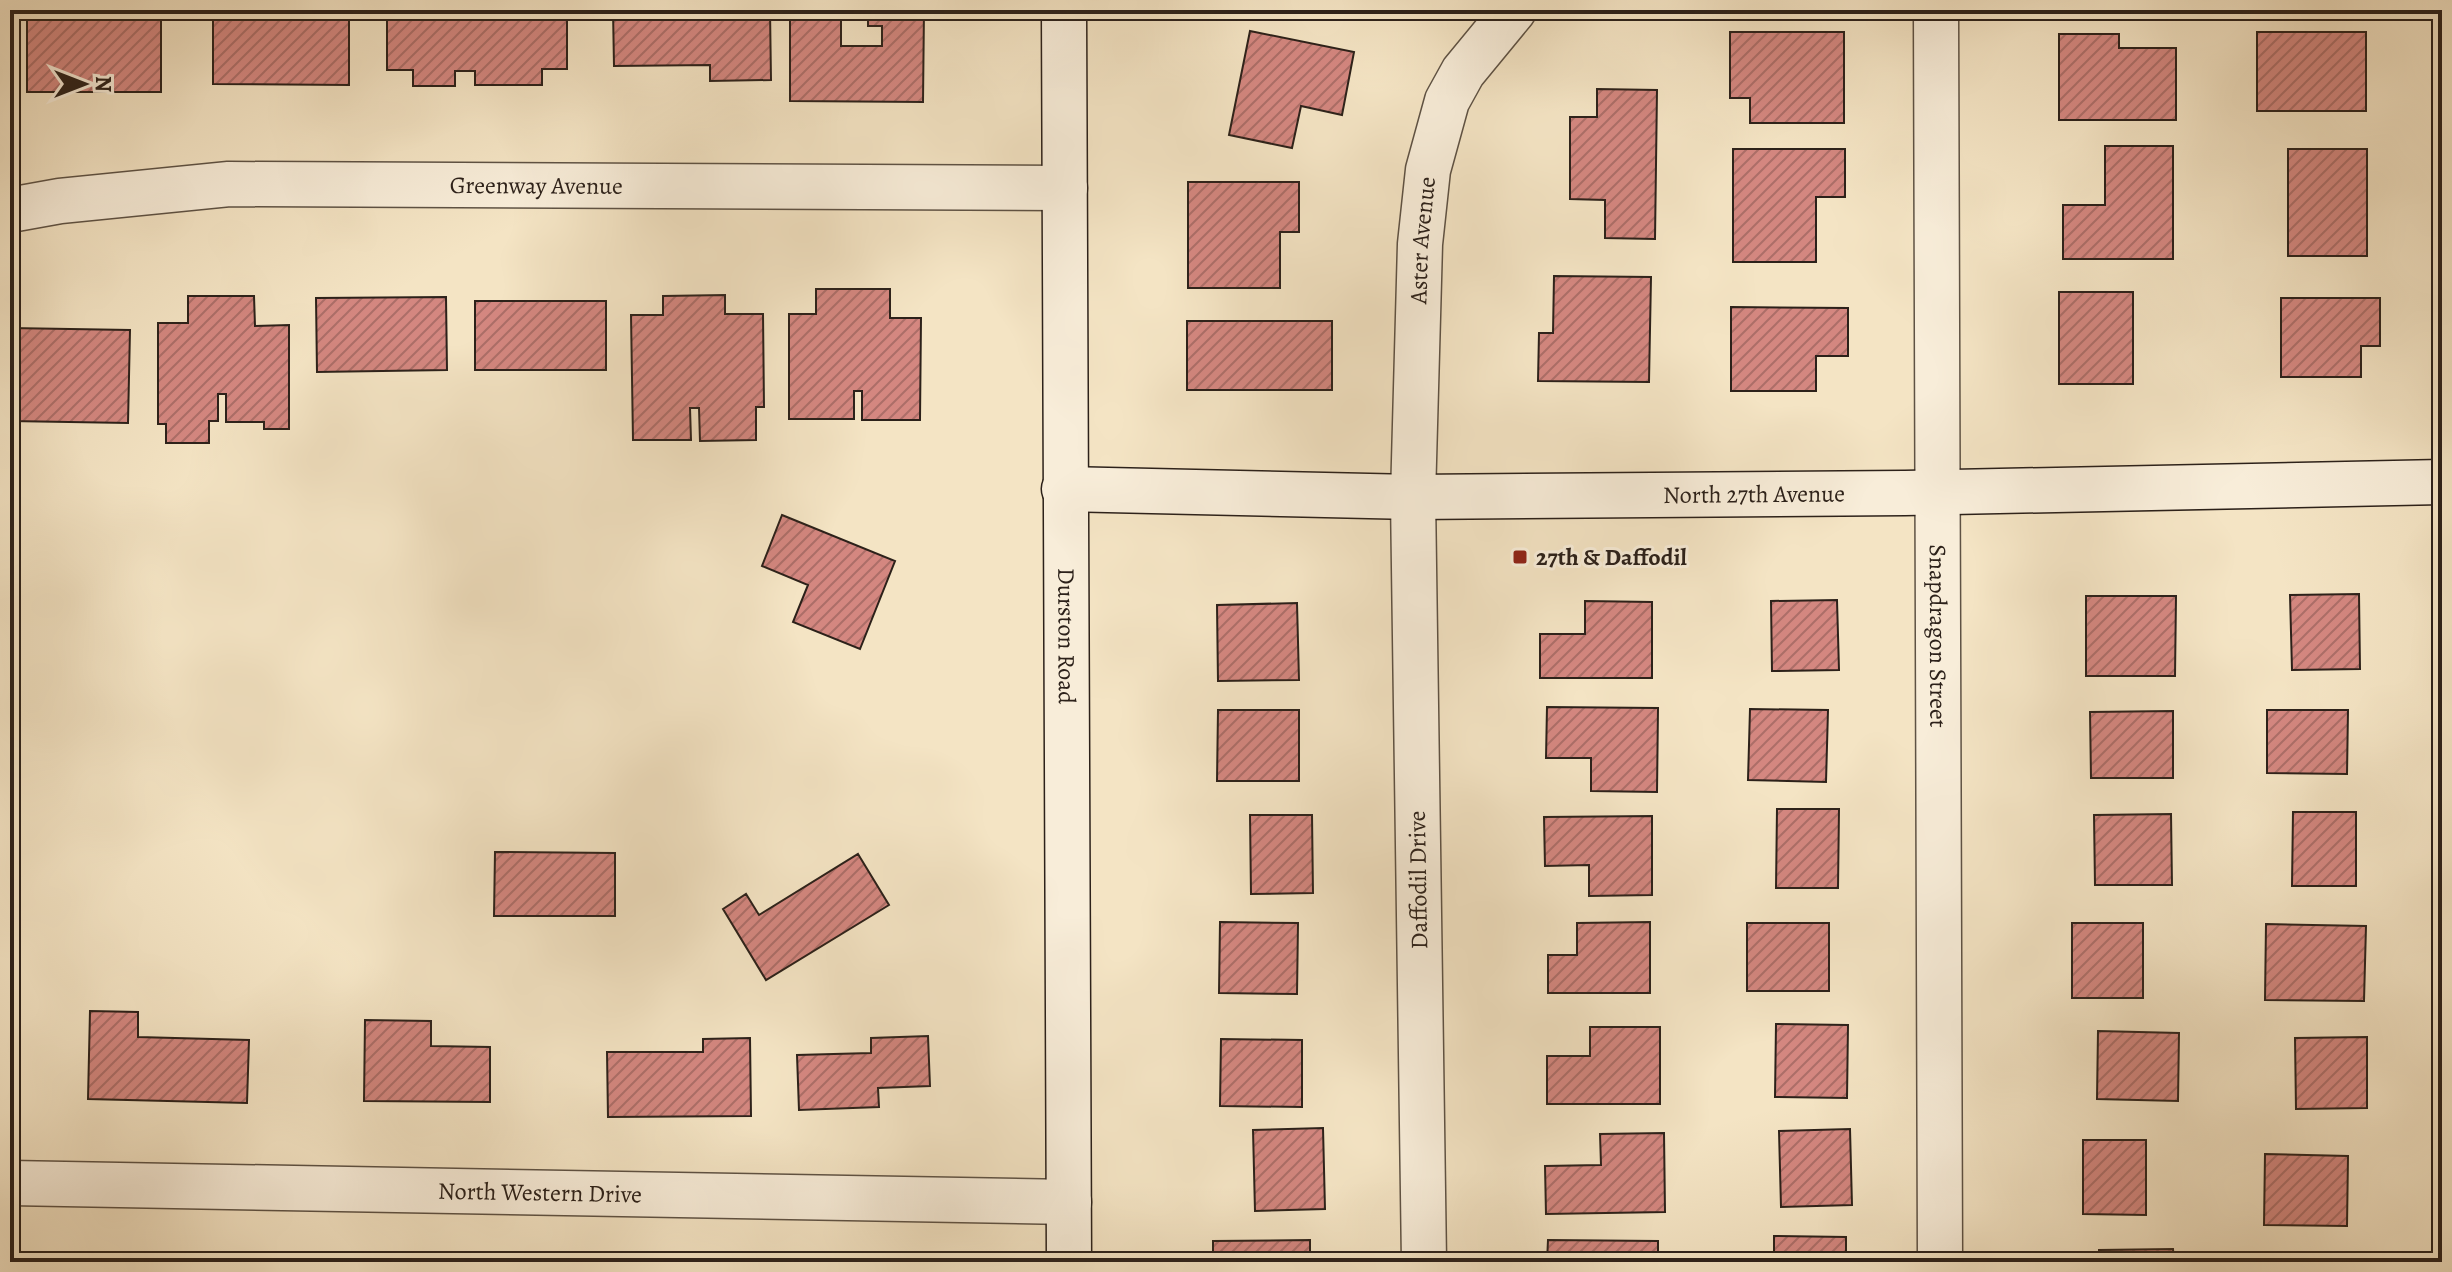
<svg xmlns="http://www.w3.org/2000/svg" width="2452" height="1272" viewBox="0 0 2452 1272" font-family="Alegreya,serif">
  <style>
    .building { fill: url(#building-hatch); stroke: #2c211a; stroke-width: 2 }
    .lines { fill: none; stroke-linecap: round; stroke-linejoin: round }
    .street-casing { stroke: #5e5244; stroke-width: 47 }
    .secondary-casing { stroke: #2c211a; stroke-width: 47 }
    .street { stroke: #f8edd9; stroke-width: 44 }
    .secondary { stroke: #f8edd9; stroke-width: 44 }
    .poi-dot { fill: #8f2418; stroke: #f8edd9; stroke-width: 3 }
    .labels { text-anchor: middle; dominant-baseline: central; stroke-width: 6; stroke-linejoin: round; paint-order: stroke }
    .street-label { font-size: 24px; fill: #2c211a; stroke: #f8edd9 }
    .poi-label { font-size: 24px; font-weight: bold; fill: #2c211a; stroke: #f8edd9; text-anchor: start }
  </style>
  <defs>
    <pattern id="building-hatch" width="6" height="6" patternUnits="userSpaceOnUse" patternTransform="scale(2)"><rect width="6" height="6" fill="#d48780"/><path d="M-1 1l2-2M0 6l6-6M5 7l2-2" fill="none" stroke="#ac6e68"/></pattern>
  </defs>
  <rect width="100%" height="100%" fill="#f4e4c4"/>
  <filter id="stains"><feTurbulence type="fractalNoise" baseFrequency=".0025" numOctaves="4"/><feColorMatrix values="0 0 0 0 .2 0 0 0 0 .09 0 0 0 0 .02 0 0 0 .5 -.17"/></filter>
  <radialGradient id="worn" r=".72"><stop offset=".6" stop-color="#630" stop-opacity="0"/><stop offset="1" stop-color="#630" stop-opacity=".3"/></radialGradient>
  <path class="building" d="M27 10H161V92H27Z
    M213 10H349V85L213 84Z
    M387 10H567V69H542V85H475V71H455V86H413V70H387Z
    M613 10H770L771 80 710 81V65L614 66Z
    M790 10H841V46H882V26H868V10H924L923 102 790 101Z
    M1250 31 1354 52 1342 115 1301 106 1292 148 1229 135Z
    M1730 32H1844V123H1750V98H1730Z
    M2257 32H2366V111H2257Z
    M2059 34H2119V48H2176V120H2059Z
    M1597 89 1657 90 1655 239 1605 238V200L1570 199V117H1597Z
    M2105 146H2173V259H2063V205H2105Z
    M1733 149H1845V197H1816V262H1733Z
    M2288 149H2367V256H2288Z
    M1188 182H1299V232H1280V288H1188Z
    M1554 276 1651 277 1649 382 1538 381 1539 333H1553Z
    M816 289H890V318H921L920 420H862V391H854V419H789V314H816Z
    M2059 292H2133V384H2059Z
    M725 295V314H763L764 407H756V440L700 441 699 408H690L691 440H633L631 315H663V296Z
    M188 296H254L255 326 289 325V429H264V422H226V394H218V421H209V443H166V424H158V323H188Z
    M446 297 447 370 317 372 316 298Z
    M2281 298H2380V346H2361V377H2281Z
    M475 301H606V370H475Z
    M1731 307 1848 308V356H1816V391H1731Z
    M1187 321H1332V390H1187Z
    M10 328 130 330 128 423 10 421Z
    M782 515 895 561 860 649 793 622 808 585 762 566Z
    M2359 594 2360 669 2292 670 2290 595Z
    M2086 596H2176L2175 676H2086Z
    M1837 600 1839 670 1772 671 1771 601Z
    M1585 601 1652 602V678H1540V634H1585Z
    M1297 603 1299 680 1218 681 1217 605Z
    M1547 707 1658 708 1657 792 1591 791V758H1546Z
    M1750 709 1828 710 1826 782 1748 780Z
    M1218 710H1299V781H1217Z
    M2267 710H2348L2347 774 2267 773Z
    M2173 711V778H2091L2090 712Z
    M1777 809H1839L1838 888H1776Z
    M2293 812H2356V886H2292Z
    M2171 814 2172 885H2095L2094 815Z
    M1250 815H1312L1313 893 1251 894Z
    M1652 816V895L1589 896V865L1545 866 1544 817Z
    M495 852 615 853V916H494Z
    M858 854 889 905 766 980 723 909 746 894 759 915Z
    M1220 922 1298 923 1297 994 1219 993Z
    M1650 922V993H1548V955H1577V923Z
    M1747 923H1829V991H1747Z
    M2072 923H2143V998H2072Z
    M2266 924 2366 926 2364 1001 2265 1000Z
    M90 1011 138 1012V1037L249 1040 247 1103 88 1099Z
    M365 1020 431 1021V1046L490 1047V1102L364 1101Z
    M1776 1024 1848 1025 1847 1098 1775 1097Z
    M1590 1027H1660V1104H1547V1056H1590Z
    M2098 1031 2179 1033 2178 1101 2097 1099Z
    M928 1036 930 1086 878 1088 879 1107 799 1110 797 1055 871 1053V1038Z
    M2367 1037V1108L2296 1109 2295 1038Z
    M750 1038 751 1116 608 1117 607 1052H703V1039Z
    M1221 1039 1302 1040V1107L1220 1106Z
    M1323 1128 1325 1209 1255 1211 1253 1130Z
    M1850 1129 1852 1205 1781 1207 1779 1131Z
    M1664 1133 1665 1212 1546 1214 1545 1166 1601 1165 1600 1134Z
    M2083 1140H2146V1215L2083 1214Z
    M2265 1154 2348 1156 2347 1226 2264 1225Z
    M1774 1236 1846 1237V1262H1774Z
    M1310 1240V1262H1213V1241Z
    M1548 1240 1658 1241V1262H1547Z
    M2173 1249 2174 1262H2099V1250Z"/>
  <g class="lines">
    <g class="street-casing">
      <g id="street">
        <path id="s1" d="M1936 10 1940 1262"/>
        <path id="s2" d="M10 210 60 201 229 184 1065 188"/>
        <path id="s3" d="M10 1183 1069 1202"/>
        <path id="s4" d="M1424 1262 1413 497 1420 244 1428 170 1447 101 1463 72 1514 10"/>
      </g>
    </g>
    <g class="secondary-casing">
      <g id="secondary">
        <path id="s5" d="M1064 10 1069 1262"/>
        <path id="s6" d="M1064 489 1413 497 1905 493 2442 482"/>
      </g>
    </g>
    <use href="#street" class="street"/>
    <use href="#secondary" class="secondary"/>
  </g>
  <rect class="poi-dot" x="1512" y="549" width="16" height="16" rx="4"/>
  <g class="labels">
    <g class="street-label">
      <text stroke="none"><textPath href="#s2" startOffset="528">Greenway Avenue</textPath></text>
      <text stroke="none"><textPath href="#s4" startOffset="1022">Aster Avenue</textPath></text>
      <text stroke="none"><textPath href="#s6" startOffset="690">North 27th Avenue</textPath></text>
      <text stroke="none"><textPath href="#s5" startOffset="626">Durston Road</textPath></text>
      <text stroke="none"><textPath href="#s1" startOffset="626">Snapdragon Street</textPath></text>
      <text transform="translate(1418 880) rotate(-91)">Daffodil Drive</text>
      <text stroke="none"><textPath href="#s3" startOffset="530">North Western Drive</textPath></text>
    </g>
    <g class="poi-label">
      <text x="1536" y="557">27th &amp; Daffodil</text>
    </g>
  </g>
  <rect width="2452" height="1272" fill="none" stroke="#f4e4c4" stroke-width="40"/>
  <rect x="12" y="12" width="2428" height="1248" fill="none" stroke="#2c211a" stroke-width="4"/>
  <rect x="20" y="20" width="2412" height="1232" fill="none" stroke="#2c211a" stroke-width="2"/>
  <g transform="translate(84 84) rotate(90)" stroke="#f8edd9" stroke-width="6" paint-order="stroke">
  <path d="M0-6L14 30L0 20L-14 30Z" fill="#2c211a"/>
  <text y="-12" font-size="22" font-weight="bold" text-anchor="middle" fill="#2c211a">N</text>
  </g>
  <rect width="100%" height="100%" filter="url(#stains)"/>
  <rect width="100%" height="100%" fill="url(#worn)"/>
</svg>
